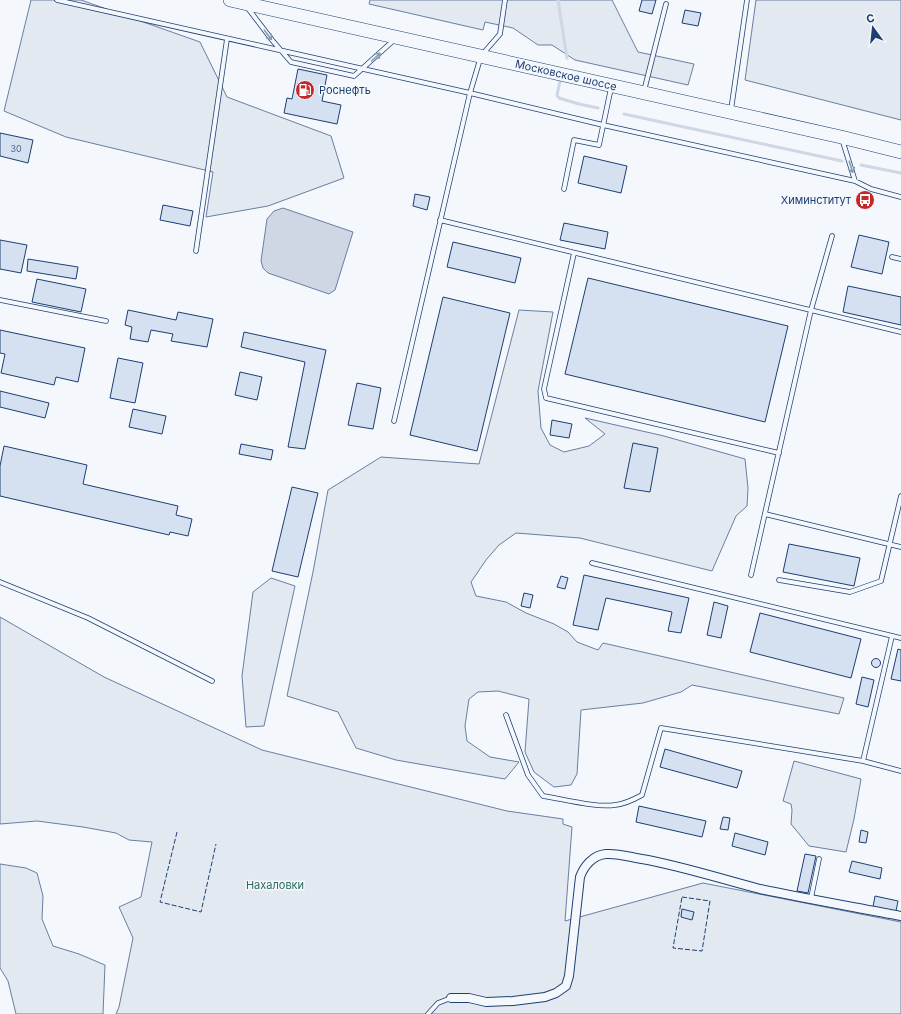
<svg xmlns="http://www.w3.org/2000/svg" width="901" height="1014" viewBox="0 0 901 1014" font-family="Inter,sans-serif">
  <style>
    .green { fill: #e3e9f0; stroke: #687fa3 }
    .water { fill: #cfd7e4; stroke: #687fa3 }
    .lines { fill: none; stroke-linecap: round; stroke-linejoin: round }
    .stream { stroke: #cfd7e4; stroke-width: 3 }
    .building { fill: #d5e0f0; stroke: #1d3f73 }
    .lane-casing { stroke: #1d3f73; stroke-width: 5.5 }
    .street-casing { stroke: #1d3f73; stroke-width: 10 }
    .primary-casing { stroke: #1d3f73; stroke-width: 14 }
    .lane { stroke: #f4f7fb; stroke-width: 4 }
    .street { stroke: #f4f7fb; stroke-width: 8 }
    .primary { stroke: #f4f7fb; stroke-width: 13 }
    .fence { stroke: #1d3f73; stroke-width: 1; stroke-dasharray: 5 2; stroke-linecap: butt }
    .oneway { stroke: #889bb7 }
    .labels { text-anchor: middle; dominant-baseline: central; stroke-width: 3; stroke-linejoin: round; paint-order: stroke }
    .number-label { font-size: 9px; fill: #4b6792 }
    .street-label { font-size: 11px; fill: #1d3f73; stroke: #f4f7fb }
    .poi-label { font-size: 11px; fill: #1d3f73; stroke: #f4f7fb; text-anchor: start }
    .park-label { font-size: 11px; fill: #2c6c60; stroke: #f4f7fb }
  </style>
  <rect width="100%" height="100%" fill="#f4f7fb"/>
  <path class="green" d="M31 0H81L200 42 227 97 331 136 344 178 268 206 206 217 213 172 66 137 4 111Z
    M370 0H612L638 52 694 64 688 85 575 60 552 45H538L513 28 485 22 483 30 369 4Z
    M756 0H901V120L745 80Z
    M519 310 553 312 538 391 541 428 550 445 564 452 589 446 605 434 585 418 664 436 745 459 748 488 747 506 736 516 712 571 580 538 516 533 499 545 486 560 471 582 476 596 506 602 526 613 554 624 568 632 577 642 598 650 603 643 844 698 839 714 692 685 681 692 643 703 581 710 577 774 571 785 554 787 534 772 525 752 529 699 498 691 478 692 469 699 465 726 467 741 490 757 519 762 505 779 396 760 356 748 338 712 287 696 313 572 328 490 381 457 479 464Z
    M271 578 295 586 264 726 246 727 242 676 253 592Z
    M0 617 104 677 262 750 507 811 563 819V824L572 827 565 921 703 883 901 922V1014H116L119 1007 133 938 119 907 141 897 152 842 129 840 116 833 83 827 37 821 0 824Z
    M794 761 861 779 854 819 846 852 809 846 791 824 792 810 791 804 783 801Z
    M0 864 26 868 37 873 43 896 42 919 53 946 79 954 105 965 103 1014H16L8 981 0 968Z"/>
  <path class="water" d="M283 208 353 232 335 290 329 294 268 273 263 268 261 261 267 219 274 211Z"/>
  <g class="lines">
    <path class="stream" d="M558 0 567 58
      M560 81 557 95 559 98 579 104 598 108
      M624 114 842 161
      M861 165 901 173"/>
  </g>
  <path class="building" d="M642 0H656L652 14 639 11Z
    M685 10 701 13 698 26 682 23Z
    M298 69 327 75 322 101 341 105 337 124 284 113 287 98 292 99Z
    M0 133 33 140 28 163 0 156Z
    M584 156 627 166 621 193 578 183Z
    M415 194 430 197 427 210 413 206Z
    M163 205 193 211 190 226 160 220Z
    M564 223 608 232 605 249 560 240Z
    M859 235 889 242 882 274 851 267Z
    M0 240 27 245 21 273 0 269Z
    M453 242 521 258 515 283 447 267Z
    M28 259 78 267 76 279 27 271Z
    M588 278 788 326 765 422 565 374Z
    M37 279 86 289 81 312 32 302Z
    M848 286 901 297V325L843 312Z
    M443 297 510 313 477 451 410 435Z
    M128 310 176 320 178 312 213 319 207 347 171 341 173 334 151 330 148 342 130 339 132 327 125 325Z
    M0 330 85 348 78 382 56 377 54 385 1 373 5 354 0 353Z
    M244 332 326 350 305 449 288 447 305 362 241 347Z
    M118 358 143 363 135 403 110 398Z
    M240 372 262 377 257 400 235 395Z
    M357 383 381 388 373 429 348 425Z
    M0 391 49 403 45 418 0 407Z
    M133 409 166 416 162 434 129 427Z
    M552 420 572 424 569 438 550 435Z
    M633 443 658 448 650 492 624 488Z
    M241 444 273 450 271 460 239 454Z
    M4 446 87 465 83 484 178 506 176 515 192 519 188 536 170 532 169 535 0 496V466Z
    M292 487 318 493 298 577 272 571Z
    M789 544 860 558 854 586 783 572Z
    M584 575 689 598 681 633 668 631 672 612 606 598 598 630 573 625Z
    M561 576 568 578 565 589 557 587Z
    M524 593 533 595 530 608 521 606Z
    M714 602 728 606 721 638 707 635Z
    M760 613 861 639 851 678 750 652Z
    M898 649 901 650V681L891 679Z
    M871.5 663a4.5 4.5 0 1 1 9 0a4.5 4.5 0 1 1-9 0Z
    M862 677 874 680 868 707 856 704Z
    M665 749 742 771 737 788 660 767Z
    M639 806 706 821 702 837 636 822Z
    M723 817 730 818 728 830 720 829Z
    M861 830 868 832 866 843 859 842Z
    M735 833 768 842 765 855 732 846Z
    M805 854 816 856 808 893 797 891Z
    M852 861 882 868 880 879 849 872Z
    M875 896 898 901 896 911 873 907Z
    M682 909 694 912 692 920 681 917Z"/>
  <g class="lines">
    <g class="lane-casing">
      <path id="lane" d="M57 0 470 93 603 125 855 181
        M247 7 272 40 291 62 354 76 394 40
        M644 91 666 4
        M731 110 747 0
        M842 139 855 181 871 189 901 197
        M564 189 574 140 599 145 611 88
        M440 220 901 332
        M196 251 227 39
        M574 253 544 389 546 398 779 453
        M892 257 901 259
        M0 300 106 321
        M394 421 470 93 481 56 500 34 505 0
        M765 514 901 547
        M592 563 901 638
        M751 575 811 310 832 236
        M779 580 850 592 881 581 901 496
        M0 582 88 618 212 681
        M506 715 528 775 543 796C563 799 596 808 615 805 625 804 633 800 642 795L661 728 863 761 901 771
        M863 761 892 636
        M811 898 819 859
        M428 1014 438 1003 451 998"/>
    </g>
    <g class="street-casing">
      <path id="street" d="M451 998H469L486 1002 513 1001 545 997 556 993 566 986 569 976 580 877C584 866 593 855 606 854 617 853 630 857 642 859 682 866 721 879 760 889 807 899 854 907 901 916"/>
    </g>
    <g class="primary-casing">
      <path id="primary" d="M230 0 841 137 901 152"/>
    </g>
    <use href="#lane" class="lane"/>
    <use href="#street" class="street"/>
    <use href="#primary" class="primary"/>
    <path class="fence" d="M177 832 160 902 201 912 216 844
      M682 897 710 901 702 951 673 948Z"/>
  </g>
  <defs><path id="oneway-shaft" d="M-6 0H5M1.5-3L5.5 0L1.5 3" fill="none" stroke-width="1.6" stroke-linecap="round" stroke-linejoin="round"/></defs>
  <g class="oneway">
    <use href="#oneway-shaft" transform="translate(268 35) rotate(53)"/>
    <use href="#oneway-shaft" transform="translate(376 57) rotate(-42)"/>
    <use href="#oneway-shaft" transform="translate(851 167) rotate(73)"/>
  </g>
  <defs>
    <g id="fuel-disc" transform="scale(1)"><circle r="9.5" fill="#c62828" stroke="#f4f7fb"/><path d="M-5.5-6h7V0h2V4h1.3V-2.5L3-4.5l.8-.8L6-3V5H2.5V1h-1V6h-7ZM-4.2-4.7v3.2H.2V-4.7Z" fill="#fff"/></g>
    <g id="bus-disc" transform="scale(1)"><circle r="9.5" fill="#c62828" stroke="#f4f7fb"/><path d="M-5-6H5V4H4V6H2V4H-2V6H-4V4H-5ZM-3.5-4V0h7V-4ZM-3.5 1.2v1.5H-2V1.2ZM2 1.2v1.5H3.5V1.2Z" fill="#fff"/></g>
  </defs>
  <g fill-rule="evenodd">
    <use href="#fuel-disc" x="305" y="90"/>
    <use href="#bus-disc" x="865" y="200"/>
  </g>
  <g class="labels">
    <g class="number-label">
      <text x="16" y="148">30</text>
    </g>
    <g class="street-label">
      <text transform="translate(566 75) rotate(13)">Московское шоссе</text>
    </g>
    <g class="poi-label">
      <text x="319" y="90">Роснефть</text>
      <text x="851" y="200" text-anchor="end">Химинститут</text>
    </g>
    <g class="park-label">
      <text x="275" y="885">Нахаловки</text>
    </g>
  </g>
  <g transform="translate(873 28) rotate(345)" stroke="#f4f7fb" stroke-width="3" paint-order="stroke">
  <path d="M0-3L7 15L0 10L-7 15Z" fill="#1d3f73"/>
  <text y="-6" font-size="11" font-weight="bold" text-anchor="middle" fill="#1d3f73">С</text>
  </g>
</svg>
